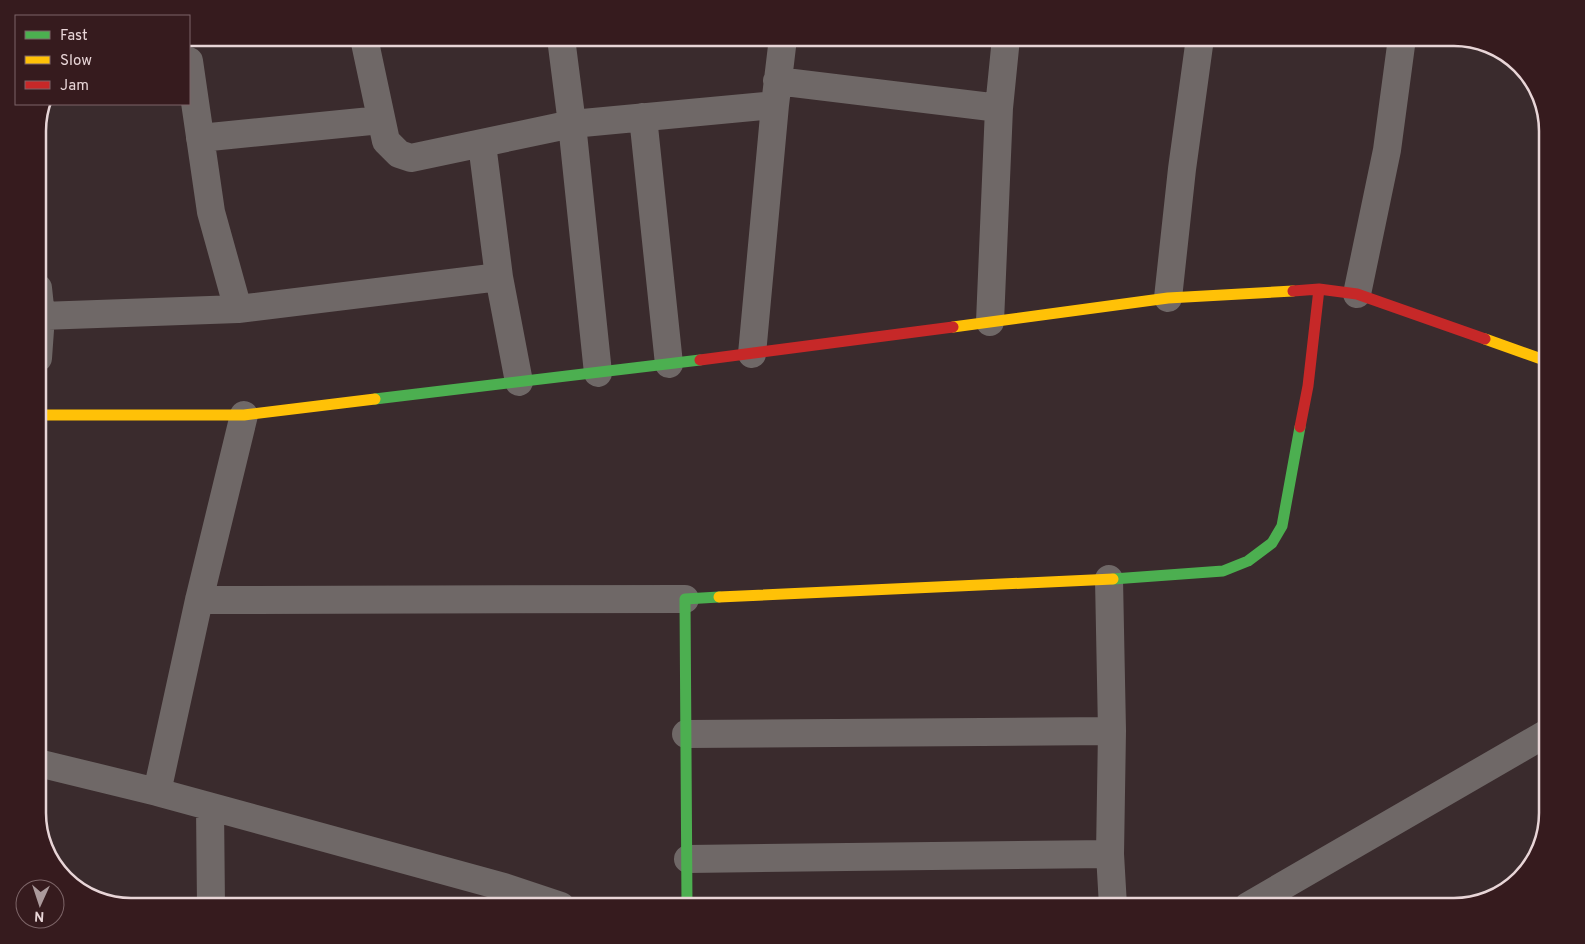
<svg xmlns="http://www.w3.org/2000/svg" width="1585" height="944" viewBox="0 0 1585 944" font-family="Overpass,sans-serif">
  <style>
    .lines { fill: none; stroke-linecap: round; stroke-linejoin: round }
    .street { stroke: #6f6867; stroke-width: 28 }
    .fast { stroke: #4caf50; stroke-width: 11 }
    .slow { stroke: #ffc107; stroke-width: 11 }
    .jam { stroke: #c62828; stroke-width: 11 }
    .rim { fill: none; stroke: #e8d5d7; stroke-width: 2.5 }
  </style>
  <rect width="100%" height="100%" fill="#3a2b2d"/>
  <g class="lines">
    <path class="street" d="M364 38 386 141 399 154 411 158 572 124 775 105
      M561 38 572 124 598 373
      M189 61 211 212 238 309
      M777 81 999 108
      M643 117 669 364
      M200 138 381 120
      M482 144 499 277 519 382
      M38 288 41 316 38 358
      M1357 294 1387 150 1402 38
      M1168 298 1182 169 1200 38
      M41 316 238 309 499 277
      M990 322 999 108 1006 38
      M752 354 775 105 783 38
      M1109 579 1112 731 1110 854 1113 906
      M199 600 685 599
      M686 734 1112 731
      M38 763 157 792 504 887 561 906
      M157 792 199 600 244 415
      M210 807 211 906
      M688 859 1110 854
      M1248 906 1547 733"/>
    <path class="fast" d="M375 399 700 360
      M1113 579 1223 571 1248 561 1272 543 1282 526 1300 427
      M687 906 685 599 719 597"/>
    <path class="slow" d="M953 327 1168 298 1293 291
      M1485 339 1547 361
      M38 415H244L375 399
      M719 597 1113 579"/>
    <path class="jam" d="M1293 291 1319 289 1357 294 1485 339
      M700 360 953 327
      M1300 427 1308 386 1319 289"/>
  </g>
  <path d="M0 0H1585V944H0ZM131 46H1454A85 85 0 0 1 1539 131V813A85 85 0 0 1 1454 898H131A85 85 0 0 1 46 813V131A85 85 0 0 1 131 46Z" fill="#361b1e" fill-rule="evenodd"/>
  <path class="rim" d="M131 46H1454A85 85 0 0 1 1539 131V813A85 85 0 0 1 1454 898H131A85 85 0 0 1 46 813V131A85 85 0 0 1 131 46Z"/>
  <rect x="15" y="15" width="175" height="90" fill="#361b1e" stroke="#7d6568"/>
  <rect x="25" y="31" width="25" height="8" fill="#4caf50" stroke="#7d6568"/>
  <text x="60" y="40" font-size="15" fill="#e8d5d7">Fast</text>
  <rect x="25" y="56" width="25" height="8" fill="#ffc107" stroke="#7d6568"/>
  <text x="60" y="65" font-size="15" fill="#e8d5d7">Slow</text>
  <rect x="25" y="81" width="25" height="8" fill="#c62828" stroke="#7d6568"/>
  <text x="60" y="90" font-size="15" fill="#e8d5d7">Jam</text>
  <g transform="translate(40 904) rotate(183)"><circle r="24" fill="#361b1e" stroke="#7d6568"/>
  <path d="M0-4L9 19L0 12L-9 19Z" fill="#ab9a9c"/>
  <text y="-8" font-size="14" font-weight="bold" text-anchor="middle" fill="#e8d5d7">N</text>
  </g>
</svg>
